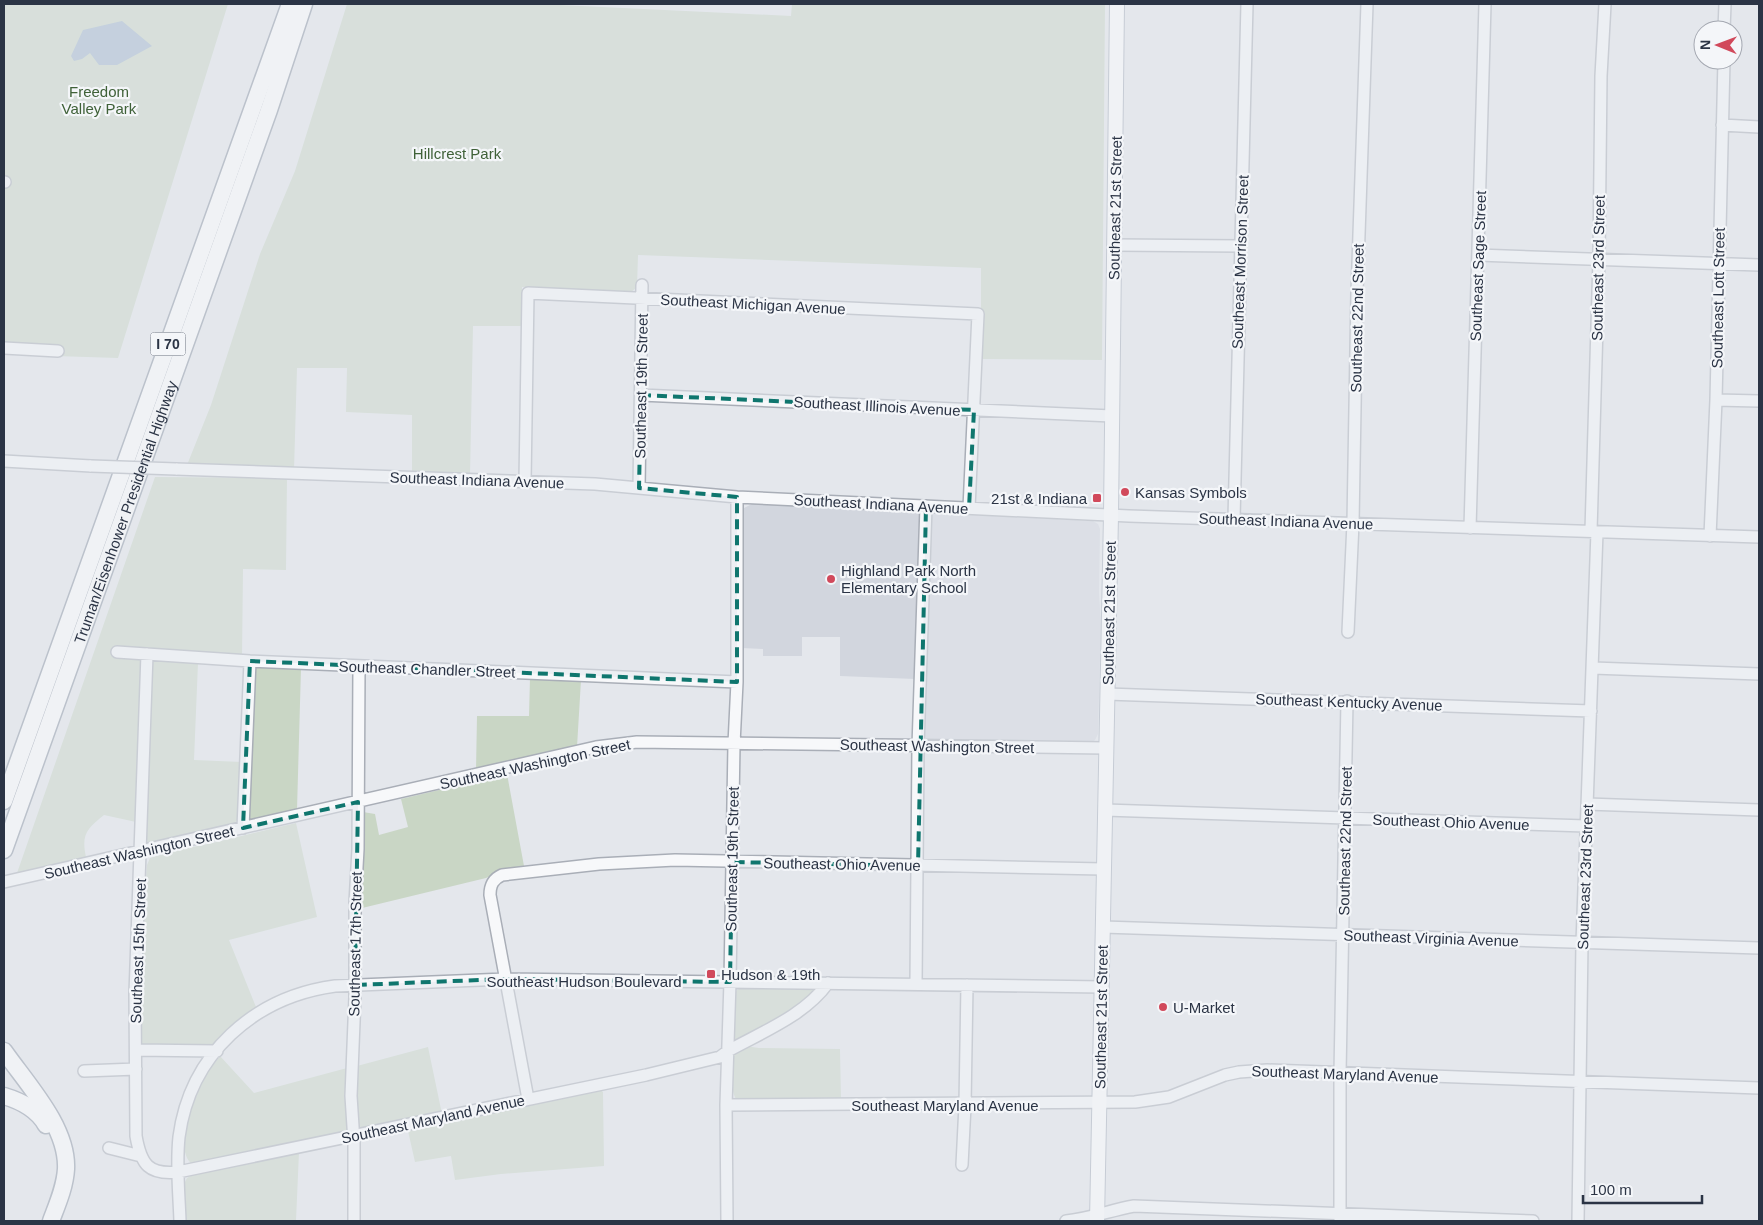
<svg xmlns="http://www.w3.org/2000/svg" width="1763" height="1225" viewBox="0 0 1763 1225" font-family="Arial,sans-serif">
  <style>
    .built { fill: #d2d6de }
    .green { fill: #c9d6c5 }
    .water { fill: #9fb4cc }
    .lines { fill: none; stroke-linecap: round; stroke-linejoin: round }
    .minor-casing { stroke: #a9aeb7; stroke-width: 14 }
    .major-casing { stroke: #a3abb8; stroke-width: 16 }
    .highway-casing { stroke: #8b94a3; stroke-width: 19 }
    .minor { stroke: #f7f8fa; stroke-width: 11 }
    .major { stroke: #fff; stroke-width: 14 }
    .highway { stroke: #fff; stroke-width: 16 }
    .minor-bridge-casing { stroke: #a9aeb7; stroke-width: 14; stroke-linecap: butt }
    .minor-bridge { stroke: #f7f8fa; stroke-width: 11 }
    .marked { fill: none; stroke: #0f766e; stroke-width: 4; stroke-dasharray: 10 6; stroke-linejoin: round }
    .poi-dot { fill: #d1495b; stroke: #f4f6f9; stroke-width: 2 }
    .labels { text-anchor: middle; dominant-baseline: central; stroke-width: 4.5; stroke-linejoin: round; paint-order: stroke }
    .shield { fill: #f4f6f9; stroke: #676e7b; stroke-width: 1 }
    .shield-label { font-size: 14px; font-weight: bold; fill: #2b3445 }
    .park-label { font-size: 15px; fill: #3f6138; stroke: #f4f6f9 }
    .street-label { font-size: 15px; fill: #2b3445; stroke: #f4f6f9 }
    .poi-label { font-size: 15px; fill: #2b3445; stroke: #f4f6f9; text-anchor: start }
  </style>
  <rect width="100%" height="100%" fill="#e4e7ec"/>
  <path class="built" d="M752 504 915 512 920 514 923 517 915 679 840 676V637H802V656H763V649L742 648V514L744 508Z
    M940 513 1093 521 1098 524 1100 529 1099 593 1101 623 1098 734 1095 740 1091 743 925 741 923 737 930 519 932 514Z"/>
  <path class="green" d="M4 4H228L118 358 55 356 4 343Z
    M347 4H539L791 16 792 4H1105L1102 360 981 359V268L638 255 637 287 630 293 522 287V326H473L470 476 412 474V415L346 412 347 368H297L294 470 187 465 211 405 260 254 295 171Z
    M155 477 287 478 286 570 243 569 242 658 143 649 136 822 104 815C87 829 81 834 86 857L16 876Z
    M154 659 198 663 194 760 242 762 237 820 234 824 150 845 146 842V836L152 664Z
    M260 665 301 668 297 810 252 821 248 819 255 669Z
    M530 678 581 680 577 747 476 770 477 716H529Z
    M507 774 524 866 504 870 486 878 358 909 363 812 375 814 379 835 408 827 401 799Z
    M296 823 317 917 229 940 256 1007 239 1019 212 1047 142 1045 139 1039 144 906 147 865 150 858 178 850 208 844Z
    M742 988 816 990 803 1005 735 1042 732 1039 734 994 737 990Z
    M745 1046 759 1048 840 1049 841 1100 742 1101 736 1099C731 1092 728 1058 734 1052 737 1050 742 1048 745 1046Z
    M428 1047 442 1114 362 1131 358 1128 357 1066Z
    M220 1056 254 1093 347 1068 345 1102 348 1127 346 1133 192 1164C172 1149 196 1094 206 1076 210 1069 215 1063 220 1056Z
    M599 1089 603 1092 604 1166 501 1174 455 1180 451 1156 415 1162 408 1131Z
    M299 1152 296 1221H185L184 1184 187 1178 194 1174Z"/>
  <path class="water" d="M122 21 152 46 117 65H99L90 53 82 59 74 61 71 56 83 30Z"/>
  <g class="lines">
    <g class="minor-casing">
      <path id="minor" d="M1724 30 1725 4
        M1722 125 1759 127
        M4 182H5
        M1114 245 1241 246
        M1478 255 1759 265
        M4 348 58 351
        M641 395 1112 416
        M1716 400 1759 401
        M4 461 91 466
        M176 469 595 484 737 497 1129 516 1759 537
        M525 481 528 293 978 314 969 508
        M639 488 642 285
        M1234 519 1247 4
        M1470 528 1485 4
        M1591 531 1599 258 1601 76 1605 4
        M1710 536 1716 400 1724 60
        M1348 632 1353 523 1357 292 1367 4
        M117 652 250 661 737 682
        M147 654 135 994 136 1136C141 1165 149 1175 178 1172L646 1075 720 1057 728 1051C762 1032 804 1016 828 983
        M1593 668 1759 674
        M1107 694 1591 711
        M1587 804 1759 810
        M1105 810 1586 826
        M243 828 250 661
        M4 882 596 747 637 742 1106 748
        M1103 927 1759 948
        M916 984 918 747 926 506
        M136 1050 217 1051
        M84 1071 136 1069
        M528 1099 490 895C490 885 493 879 502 875L599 864 675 860 1103 869
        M726 1105 1135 1102 1169 1097 1225 1075 1239 1072 1267 1070 1759 1088
        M109 1148 141 1156
        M962 1165 965 1105 967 985
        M180 1221C179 1193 176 1165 179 1137 190 1054 254 997 335 986L505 979 1102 987
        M354 1221V1142L351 1096 355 997V903L358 849 359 667
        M727 1221 726 1105 730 982 734 744 737 682V497
        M1066 1221C1089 1219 1111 1210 1134 1206L1533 1221
        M1340 1221V1073L1347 701
        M1578 1221 1582 943 1597 532"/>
    </g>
    <g class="major-casing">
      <path id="major" d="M1097 1221 1111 515 1117 4"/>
    </g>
    <g class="highway-casing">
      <g id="highway">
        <path d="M4 801 290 4"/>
        <path id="s1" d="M4 850 269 110 304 4"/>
        <path d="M4 1051C27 1084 68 1127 66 1169 65 1187 57 1205 51 1221"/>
        <path d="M4 1096C21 1101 37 1109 46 1125"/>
      </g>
    </g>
    <use href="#minor" class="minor"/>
    <use href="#major" class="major"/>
    <use href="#highway" class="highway"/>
    <g class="minor-bridge-casing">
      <path id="minor-bridge" d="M91 466 176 469"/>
    </g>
    <use href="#minor-bridge" class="minor-bridge"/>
  </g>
  <path d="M0 0H1763V1225H0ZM641 395 974 410 969 508 926 506 918 866 732 862 730 982 505 979 355 985 358 802 243 828 250 661 737 682V497L639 488Z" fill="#e4e7ec" fill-opacity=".55" fill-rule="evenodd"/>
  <path class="marked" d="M641 395 974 410 969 508 926 506 918 866 732 862 730 982 505 979 355 985 358 802 243 828 250 661 737 682V497L639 488Z"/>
  <g class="poi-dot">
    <circle cx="1125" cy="492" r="5"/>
    <rect x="1092" y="493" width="10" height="10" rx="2.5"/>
    <circle cx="831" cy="579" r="5"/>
    <rect x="706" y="969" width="10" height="10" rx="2.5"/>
    <circle cx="1163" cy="1007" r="5"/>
  </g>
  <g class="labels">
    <rect class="shield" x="150.5" y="332.5" width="35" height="23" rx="4"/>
    <g class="shield-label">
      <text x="168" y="344">I 70</text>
    </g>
    <g class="park-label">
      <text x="99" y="91">Freedom<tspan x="99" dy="17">Valley Park</tspan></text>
      <text x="457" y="153">Hillcrest Park</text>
    </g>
    <g class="street-label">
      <text transform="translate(1115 208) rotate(-89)">Southeast 21st Street</text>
      <text transform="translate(1240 262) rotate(-88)">Southeast Morrison Street</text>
      <text transform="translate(1478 266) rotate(-88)">Southeast Sage Street</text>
      <text transform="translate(1598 268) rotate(-89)">Southeast 23rd Street</text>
      <text transform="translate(1718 298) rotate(-89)">Southeast Lott Street</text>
      <text transform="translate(753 304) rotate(3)">Southeast Michigan Avenue</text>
      <text transform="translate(1357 318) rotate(-89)">Southeast 22nd Street</text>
      <text transform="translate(641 386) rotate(-89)">Southeast 19th Street</text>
      <text transform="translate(877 406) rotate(3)">Southeast Illinois Avenue</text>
      <text transform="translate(477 480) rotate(2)">Southeast Indiana Avenue</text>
      <text transform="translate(881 504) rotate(3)">Southeast Indiana Avenue</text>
      <text stroke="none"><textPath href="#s1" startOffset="359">Truman/Eisenhower Presidential Highway</textPath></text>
      <text transform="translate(1286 521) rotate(2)">Southeast Indiana Avenue</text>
      <text transform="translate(1109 613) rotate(-89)">Southeast 21st Street</text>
      <text transform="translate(427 669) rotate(2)">Southeast Chandler Street</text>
      <text transform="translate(1349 702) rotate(2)">Southeast Kentucky Avenue</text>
      <text transform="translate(937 746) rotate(1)">Southeast Washington Street</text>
      <text transform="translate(535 764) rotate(-12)">Southeast Washington Street</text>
      <text transform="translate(1451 822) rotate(2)">Southeast Ohio Avenue</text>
      <text transform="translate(1345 841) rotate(-89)">Southeast 22nd Street</text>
      <text transform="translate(139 852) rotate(-13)">Southeast Washington Street</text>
      <text transform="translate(732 859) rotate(-89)">Southeast 19th Street</text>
      <text transform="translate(842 864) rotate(1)">Southeast Ohio Avenue</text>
      <text transform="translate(1585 877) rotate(-88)">Southeast 23rd Street</text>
      <text transform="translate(1431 938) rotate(2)">Southeast Virginia Avenue</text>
      <text transform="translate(355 944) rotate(-89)">Southeast 17th Street</text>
      <text transform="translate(138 951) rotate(-88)">Southeast 15th Street</text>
      <text x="584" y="981">Southeast Hudson Boulevard</text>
      <text transform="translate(1101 1017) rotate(-89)">Southeast 21st Street</text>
      <text transform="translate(1345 1074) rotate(2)">Southeast Maryland Avenue</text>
      <text x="945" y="1105">Southeast Maryland Avenue</text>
      <text transform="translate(433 1119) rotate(-12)">Southeast Maryland Avenue</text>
    </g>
    <g class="poi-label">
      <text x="1135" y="492">Kansas Symbols</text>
      <text x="1087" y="498" text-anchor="end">21st &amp; Indiana</text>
      <text x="841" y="570">Highland Park North<tspan x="841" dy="17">Elementary School</tspan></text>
      <text x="721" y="974">Hudson &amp; 19th</text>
      <text x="1173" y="1007">U-Market</text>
    </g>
  </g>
  <rect width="1763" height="1225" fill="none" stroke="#2b3445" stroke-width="10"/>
  <g transform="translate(1718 45) rotate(271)"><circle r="24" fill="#f4f6f9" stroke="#a4a8b1"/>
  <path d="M0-4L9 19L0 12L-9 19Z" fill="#d1495b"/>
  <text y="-8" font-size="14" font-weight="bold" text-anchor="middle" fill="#2b3445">N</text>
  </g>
  <path d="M1583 1195v8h119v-8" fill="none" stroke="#2b3445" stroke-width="2.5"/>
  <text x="1590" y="1195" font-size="15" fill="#2b3445" stroke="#f4f6f9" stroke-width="4" paint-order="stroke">100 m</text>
</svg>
